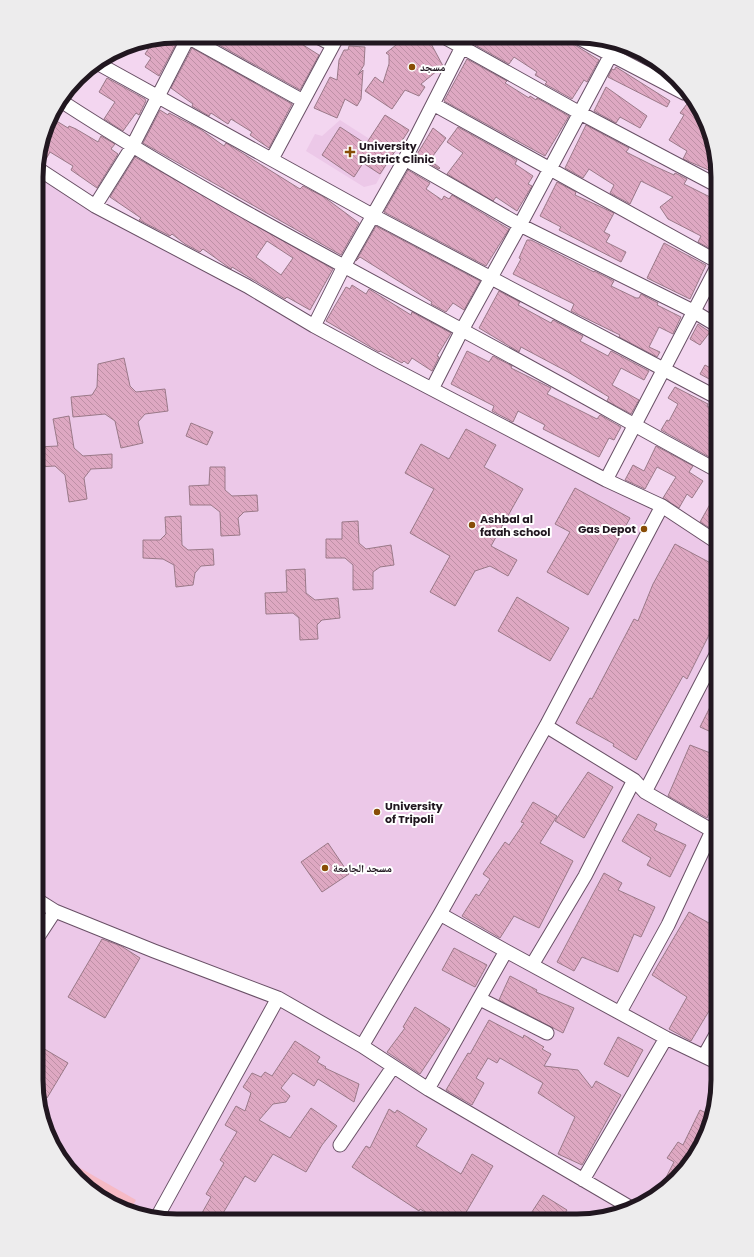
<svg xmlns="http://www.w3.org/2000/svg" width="754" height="1257" viewBox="0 0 754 1257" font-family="Poppins,'Noto Naskh Arabic',sans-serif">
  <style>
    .built { fill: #ecc8e8 }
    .green { fill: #f6bac5 }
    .building { fill: url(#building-back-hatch); stroke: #9a7988; fill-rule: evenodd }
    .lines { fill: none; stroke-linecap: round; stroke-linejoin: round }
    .street-casing { stroke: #695066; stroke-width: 15 }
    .street { stroke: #fff; stroke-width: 13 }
    .poi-dot { fill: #884d06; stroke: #fff; stroke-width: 1.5 }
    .labels { text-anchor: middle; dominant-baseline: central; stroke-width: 4; stroke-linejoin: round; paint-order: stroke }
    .poi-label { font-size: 11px; font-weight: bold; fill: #211720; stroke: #fff; text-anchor: start }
    .rim { fill: none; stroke: #211720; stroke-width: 5 }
  </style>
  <defs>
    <pattern id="building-back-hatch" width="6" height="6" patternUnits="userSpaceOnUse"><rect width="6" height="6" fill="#dea8c2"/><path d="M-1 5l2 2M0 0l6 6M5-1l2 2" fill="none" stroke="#be90a6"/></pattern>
  </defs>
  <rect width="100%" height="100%" fill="#f3d6f0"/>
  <path class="built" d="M340 120 393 154 376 184 364 187 306 151 315 134 322 136Z
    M37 168 718 543V1090L710 1126 689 1166 631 1210 578 1221 158 1220 91 1192 47 1134 36 1080Z"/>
  <path class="green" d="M68 1161 136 1200 131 1209 91 1192Z"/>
  <path class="building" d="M203 36H294L301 41 300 43 319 55 300 90Z
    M406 37 428 38 443 66 421 84 425 87 419 96 405 90 392 109 365 91 375 77 383 83 389 64V55L386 53Z
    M481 37H562L599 60 587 82 584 80 572 99 545 84 547 82 535 75 537 72 514 57 509 64 475 45Z
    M166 38 176 44 159 76 145 67 151 58 145 54 154 40Z
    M349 46 365 47 364 65 358 75 363 70 361 99 357 106 345 99 337 118 314 108 330 77 337 80 339 60 344 50H348Z
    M192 48 292 104 269 148 250 135 252 132 231 119 228 124 211 113 209 116 192 106 193 104 171 88Z
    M467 59 507 81 505 83 529 98 530 96 536 100 537 98 569 116 545 156 444 101Z
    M616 67 670 101 667 107 608 77 612 69 614 70Z
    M107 78 145 99 146 101 139 115 136 113 123 131 104 119 115 102 99 92Z
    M606 87 647 116 640 128 620 117 616 123 594 111Z
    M690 100 707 123 718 174 683 159 687 151 669 140 684 115 680 113Z
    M160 110 168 115 169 113 200 129 224 146 226 143 239 151 300 189 303 186 324 197 359 223 341 255 143 143Z
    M385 115 409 130 380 174 363 163 354 177 322 155 340 127 366 144Z
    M50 117 68 128 69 126 76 129 98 142 101 136 115 144 111 149 118 154 97 188 71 170 73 166 50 152 45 161 38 157Z
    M586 125 629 148 626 152 652 165 674 175 675 173 687 179 684 184 718 201V253L698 242 701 236 668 219 660 207 673 197 641 181 630 204 610 193 614 185 589 169 583 178 565 168Z
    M458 127 517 160 515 164 533 176 528 184 532 186 517 211 496 197 493 201 447 174 463 153 447 142Z
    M433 128 446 138 430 160 440 168 439 169 416 156Z
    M135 157 333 269 310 310 287 297 285 299 232 267 231 269 203 249 200 252 185 244 172 234 170 236 139 220 141 218 110 197ZM267 241 293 258 281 275 256 257Z
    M408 170 430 183 426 189 442 200 444 196 449 199 452 195 509 229 486 266 384 212Z
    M557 182 576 192 575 195 614 213 604 232 610 235 606 242 626 252 621 262 559 230 561 227 540 216Z
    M376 226 480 281 464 310 453 303 446 312 431 304 432 302 360 257 356 261Z
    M527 240H531L594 272V271L614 281 611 286 636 298H639L641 294 658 303 657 305 681 317 673 334 659 327 649 347 660 352 657 357 619 337 620 335 571 311 574 304 513 274 521 259 519 258Z
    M664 243 706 265 690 299 647 278Z
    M352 285 366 294 369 289 411 315 412 312 451 333 437 356 439 357 432 371 412 358 408 364 404 361 402 363 380 351 379 352 326 321 346 287 350 289Z
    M499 291 520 302 518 305 551 323 553 320 583 336 580 341 608 356 611 351 649 371 644 380 621 368 612 385 639 400 631 414 607 401 609 397 568 372 521 347 519 352 479 328Z
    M698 324 710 332 700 345 690 339Z
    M467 351 489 362 493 356 512 366 511 368 551 388 547 394 597 419 600 415 621 427 614 440 609 438 599 457 543 429 545 425 518 411 513 422 492 411 494 406 451 384Z
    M124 358 130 386 136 392 165 389 168 411 145 414 138 422 143 443 121 448 115 421 105 414 73 417 71 397 92 395 97 387 98 364Z
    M705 365 716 371 711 380 700 374Z
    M675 387 708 404 707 406 718 413V462L661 430 667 420 669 421 678 404 668 398Z
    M69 416 74 448 83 456 112 454V468L91 469 84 478 87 499 69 502 65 475 55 466 37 467V447L58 446 53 419Z
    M191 423 213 432 207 445 186 436Z
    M466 429 496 445 484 467 523 489 491 546 517 560 508 576 490 566 475 571 455 606 430 592 450 556 410 533 434 489 405 473 421 444 449 459Z
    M656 446 693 466 689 472 703 481 692 498 687 494 679 508 663 498 676 477 657 467 645 489 625 480 633 465 644 471Z
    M210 467H225V490L232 496 257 495 258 511 244 512 238 518 240 535 221 536 220 512 211 505H190L189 486 209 485Z
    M575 488 630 518 588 595 547 572 570 532 555 524Z
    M718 490V533L700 522Z
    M181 516 182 545 188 550 213 549 214 565 201 566 195 573 193 585 176 587 174 565 163 559 143 558V540H160L166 534 165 517Z
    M358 521 359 543 366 549 391 545 394 565 380 567 373 572V589L353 590V565L345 558H326V539H342V522Z
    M675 544 718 567V617L687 679 683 676 636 760 613 746 614 744 576 723 590 698 592 699 634 619 638 621 653 584Z
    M305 569 306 593 315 600 338 598 340 618 322 620 317 625 318 639 300 640 299 618 293 613 266 614 265 593 287 592 286 570Z
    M517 597 569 628 550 661 498 631Z
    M718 691V735L700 727Z
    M690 745 718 756V793L707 818 668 796Z
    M588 772 613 787 584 838 555 821Z
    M533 802 557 816 540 843 573 861 539 928 514 916 500 938 462 916 476 894 479 896 490 879 483 874 505 842 509 845 524 823 521 822Z
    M638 814 657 824 654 830 686 845 670 877 647 865 651 858 622 841Z
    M328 843 349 874 322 892 301 862Z
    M604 873 622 883 618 890 655 907 641 937 634 934 618 972 582 957 574 971 557 962Z
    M689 912 718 928V996L691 1041 669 1029 687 997 652 975Z
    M102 939 121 946 140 958 105 1018 68 997Z
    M454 948 487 965 475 987 442 970Z
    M510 976 537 990 536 992 574 1008 563 1033 499 1000Z
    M415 1007 450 1029 420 1074 387 1052 405 1028 403 1027Z
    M489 1020 523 1038 524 1035 544 1047 542 1049 551 1054 544 1066 578 1070 592 1088 596 1081 621 1095 582 1165 558 1154 575 1117 538 1093 543 1083 500 1058 497 1063 488 1058 476 1078 484 1083 472 1105 446 1090 468 1053 470 1054Z
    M618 1037 643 1050 628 1077 604 1064Z
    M295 1041 320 1057 317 1062 326 1067 325 1068 359 1084 354 1102 318 1079 314 1086 293 1073 281 1088 290 1096 286 1102 273 1104 259 1120 290 1138 311 1108 337 1126 322 1145 306 1172 273 1154 255 1182 245 1176 219 1220H198L211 1197 206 1194 224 1163 220 1160 237 1132 225 1125 236 1106 245 1111 251 1093 243 1087 252 1073 261 1077 265 1072 272 1076Z
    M36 1044 68 1063 47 1098 38 1093 36 1080Z
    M389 1109 395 1113 397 1110 427 1129 416 1146 461 1174 472 1154 493 1166 461 1221H441L420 1209 419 1211 352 1167 366 1146 370 1148Z
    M700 1110 712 1116 710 1126 689 1166 661 1187 674 1162 667 1158 678 1142 683 1145Z
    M543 1195 567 1210 560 1221H526Z"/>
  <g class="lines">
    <g class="street-casing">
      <path id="street" d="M186 36 303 101
        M316 36 333 45
        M444 37 580 113 718 186
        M577 37 684 93
        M97 63 374 216 718 398
        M61 101C190 185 327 257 462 330 548 376 632 424 718 471
        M433 104 718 262
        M272 159 338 36
        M405 159 520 225 693 311 718 326
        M37 168 95 206 247 286 314 326 382 363 606 480 662 506 718 543
        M95 206 132 147 189 36
        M314 326 343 268 405 159 462 47
        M432 389 462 330 520 225 616 45
        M606 480 718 265
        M546 726 634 780 645 792 718 834
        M645 792 718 651
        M36 899 55 911 154 951 278 998 362 1046 428 1089 633 1209
        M440 914 506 951 666 1038 718 1063
        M36 940 55 911
        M532 965 585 876 634 780
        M480 999 547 1033
        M620 1012 668 925 712 831
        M362 1046 440 914 546 726 662 506
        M704 1056 718 1031
        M428 1089 506 951
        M340 1145 393 1067
        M583 1180 666 1038
        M156 1219 278 998"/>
    </g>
    <use href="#street" class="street"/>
  </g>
  <g class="poi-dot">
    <circle cx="412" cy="67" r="4"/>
    <path d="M348 146h4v4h4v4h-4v4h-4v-4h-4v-4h4z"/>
    <circle cx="472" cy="525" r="4"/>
    <circle cx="644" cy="529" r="4"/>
    <circle cx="377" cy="812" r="4"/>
    <circle cx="325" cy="868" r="4"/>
  </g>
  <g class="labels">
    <g class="poi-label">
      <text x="420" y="67">مسجد</text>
      <text x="359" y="146">University<tspan x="359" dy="13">District Clinic</tspan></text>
      <text x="480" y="519">Ashbal al<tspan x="480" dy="13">fatah school</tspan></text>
      <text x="636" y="529" text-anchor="end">Gas Depot</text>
      <text x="385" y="806">University<tspan x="385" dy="13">of Tripoli</tspan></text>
      <text x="333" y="868">مسجد الجامعة</text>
    </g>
  </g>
  <path d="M0 0H754V1257H0ZM177 43H577A134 134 0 0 1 711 177V1080A134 134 0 0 1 577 1214H177A134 134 0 0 1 43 1080V177A134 134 0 0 1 177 43Z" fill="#edeced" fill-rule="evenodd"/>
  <path class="rim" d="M177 43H577A134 134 0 0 1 711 177V1080A134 134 0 0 1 577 1214H177A134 134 0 0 1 43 1080V177A134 134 0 0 1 177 43Z"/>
</svg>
